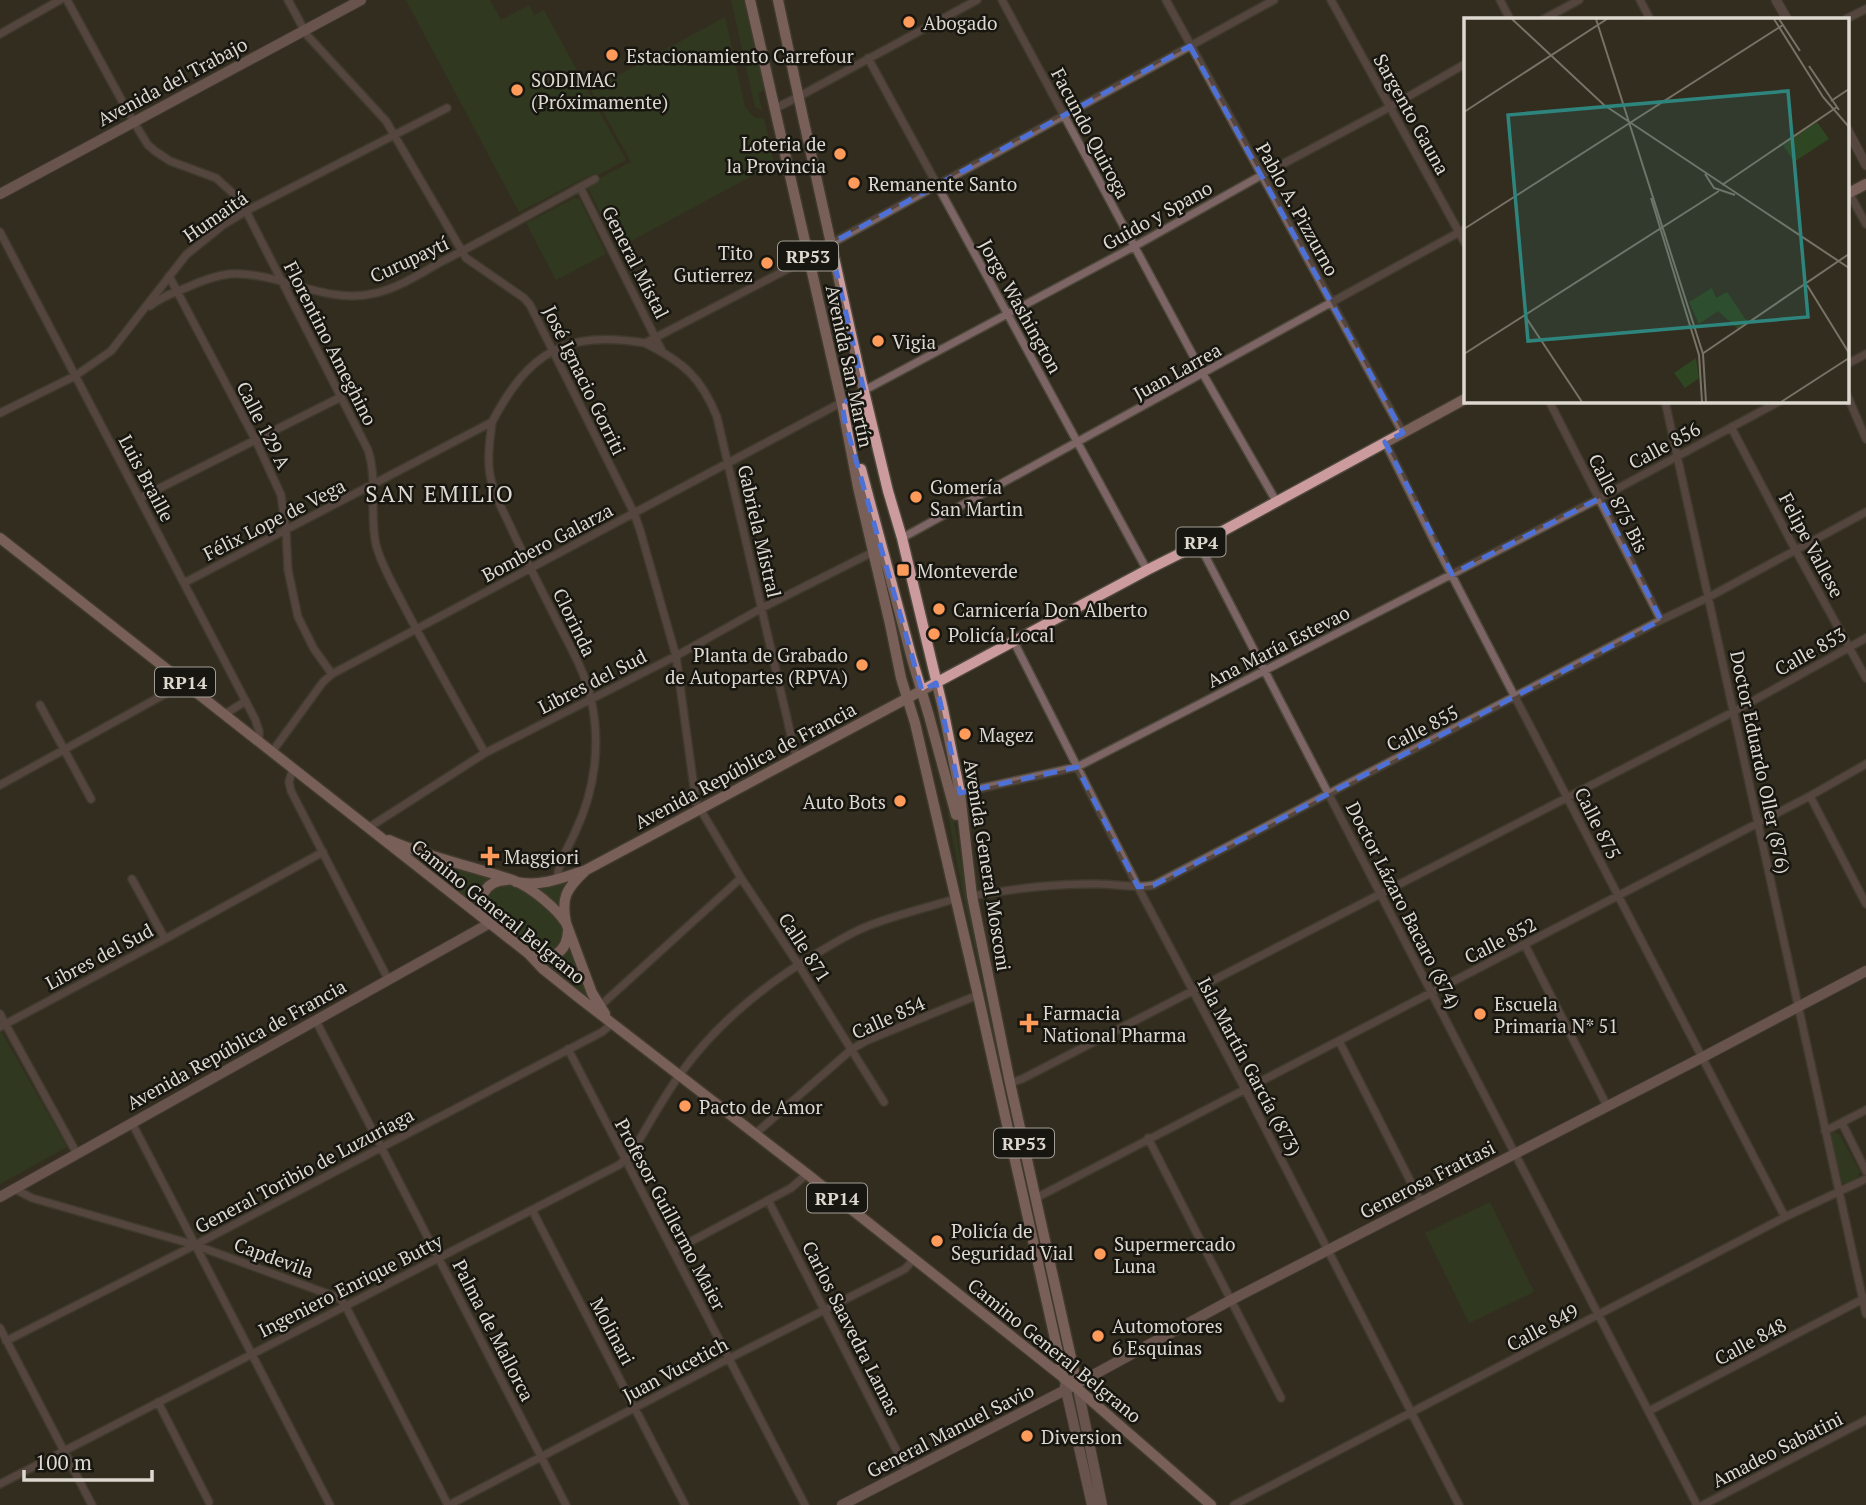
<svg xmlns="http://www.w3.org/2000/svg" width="1866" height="1505" viewBox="0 0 1866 1505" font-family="'PT Serif',serif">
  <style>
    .green { fill: #2e4621 }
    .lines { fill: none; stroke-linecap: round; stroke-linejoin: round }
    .minor-casing { stroke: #4e493b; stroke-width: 10 }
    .tertiary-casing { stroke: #4e493b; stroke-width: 11 }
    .secondary-casing { stroke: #4e493b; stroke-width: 12 }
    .primary-casing { stroke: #4e493b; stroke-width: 13 }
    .minor { stroke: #7d6566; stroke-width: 7 }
    .tertiary { stroke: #7d6566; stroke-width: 9 }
    .secondary { stroke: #aa8485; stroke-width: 10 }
    .primary { stroke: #cc9b9d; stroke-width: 10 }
    .marked { fill: none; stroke: #4d71d6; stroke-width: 5; stroke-dasharray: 14 9; stroke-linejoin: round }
    .poi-dot { fill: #ff9b5a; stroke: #181610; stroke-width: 2.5 }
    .labels { text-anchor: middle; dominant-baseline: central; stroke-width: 5; stroke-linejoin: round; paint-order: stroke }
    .shield { fill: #181610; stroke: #a29e97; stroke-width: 2 }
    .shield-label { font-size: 18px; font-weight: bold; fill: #ddd9d1 }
    .poi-label { font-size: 19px; fill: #ddd9d1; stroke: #181610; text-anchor: start }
    .street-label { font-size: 19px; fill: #ddd9d1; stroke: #181610 }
    .quarter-label { font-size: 23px; letter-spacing: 2px; fill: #ddd9d1; stroke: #181610 }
    .inset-road { fill: none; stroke: #777266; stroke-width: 2 }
    .view { fill: #2e857d; fill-opacity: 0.15; stroke: #2e857d; stroke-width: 3.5 }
    .inset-edge { fill: none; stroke: #ddd9d1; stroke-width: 3.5 }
  </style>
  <rect width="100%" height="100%" fill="#332d1f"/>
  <path class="green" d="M406 0H490L501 20 529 5 534 15 544 10 626 160 596 176 594 173 519 212Z
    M731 0H745L766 89 758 93 762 110 755 107Z
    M725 17 745 107 755 118H764L774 164 618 248 588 188 597 183 596 180 631 162 591 90Z
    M575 198 580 200 606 254 556 280 526 223Z
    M950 809 952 810 967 895 1071 1376 1068 1374 964 899 948 814Z
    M424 857 494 879 476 906 421 861Z
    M575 876 560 911 530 886Z
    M505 883C526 890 549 905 561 924 570 940 553 959 536 951 532 949 527 945 523 942 512 933 500 924 488 916 483 906 487 897 492 888Z
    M567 946 587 991V995L585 996 544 964Z
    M1 1031 67 1147 0 1184V1032Z
    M1835 1132 1840 1135 1860 1172 1857 1178 1845 1184 1839 1180 1830 1134Z
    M1490 1202 1534 1292 1469 1323 1425 1233Z"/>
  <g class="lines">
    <g class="minor-casing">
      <path id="minor" d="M67 0 133 121 148 145 155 151 170 161 216 178 236 196 246 211 368 450C378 481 369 514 376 545 382 567 395 588 405 608 431 657 458 705 485 753
        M288 0 307 35 386 121 466 258 524 298 530 305 634 513 640 530 676 656 696 802 741 878 798 964 884 1102
        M1002 0 1203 374 1276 501
        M1166 0 1403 433
        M1331 0 1465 243
        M1500 0 1510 19
        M1640 0 1650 19
        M1544 19 1579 0
        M1846 19 1866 9
        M0 34 60 0
        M868 58 1147 570
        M774 109 798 97 977 0
        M580 187 662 351
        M1849 193 1866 224
        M0 232 255 719 259 731V741
        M830 244 1274 0
        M169 276 256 441 281 495 286 530 288 570 298 617 314 649 332 674
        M150 306C161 297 175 292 188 287 201 281 215 276 229 274 280 271 325 306 376 293 398 288 420 274 439 263 492 236 543 207 595 179
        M645 343C683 362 701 377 717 417L796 757
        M1847 364 1866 354
        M1847 395 1866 439
        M1549 401 1661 620
        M1665 401 1866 1314
        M0 413 75 376 111 351 186 255 223 225 246 211 447 108
        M492 422C490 440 487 457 490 475 493 494 504 512 512 530 526 560 542 591 557 621 570 646 585 672 591 699 601 743 595 790 576 830 569 847 558 861 557 880
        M1731 427 1795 549 1866 678
        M1385 442 1435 543 1785 1217
        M140 498 341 397
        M902 538 1465 229
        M1199 544 1697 1505
        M184 583 492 422C529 352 565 330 645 343L809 258
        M1014 642 1138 887 1245 1089 1459 1505
        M40 705 91 799
        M225 714 246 701
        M272 752 323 682 332 674 1135 246 1262 175 1390 107 1465 64
        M293 768 289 782 291 791 388 979
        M0 785 185 683
        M960 793 1077 767 1600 498 1780 401
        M1810 796 1866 904
        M368 828 485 753 676 656 762 608 873 552
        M132 879 165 939
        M972 896C1014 889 1056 883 1099 884 1117 884 1136 889 1154 885L1661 620 1709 597 1866 512
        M1525 945 1607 1106
        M600 1006 741 878
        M0 1014 77 1154
        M316 1021 566 1505
        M0 1027 165 939 323 852
        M1339 1041 1421 1202
        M568 1049 805 1505
        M1010 1083 1022 1079 1733 712 1866 638
        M132 1123 330 1505
        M1842 1123 1866 1171
        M1825 1131 1866 1110
        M755 1134 852 1049 868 1040 978 995
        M1148 1138 1281 1398
        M15 1189 32 1198 195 1245 339 1298 345 1305 448 1505
        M1036 1198 1810 796 1866 764
        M768 1200 907 1471
        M532 1210 685 1505
        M673 1251 791 1188 807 1174
        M0 1328 92 1505
        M6 1341 195 1245 602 1032 613 1023
        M158 1402 209 1502
        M1649 1411 1865 1298
        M0 1484 619 1165 630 1155C647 1128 662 1099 681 1073 717 1023 764 985 816 954 834 943 853 931 873 924 900 914 928 907 955 899
        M449 1505 728 1359 905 1269 914 1259
        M1234 1505 1785 1217 1866 1179
        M1703 1505 1866 1420"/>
    </g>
    <g class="tertiary-casing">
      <path id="tertiary" d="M1776 0 1787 19
        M1847 129 1866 165"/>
    </g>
    <g class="secondary-casing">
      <path id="secondary" d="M0 194 361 0
        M0 1197 490 923
        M1065 1386 1092 1505
        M1078 1389 1102 1505
        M842 1505 1073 1386 1231 1300 1703 1057 1866 971"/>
    </g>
    <g class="primary-casing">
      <path id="primary" d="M750 0 842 404 858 487 890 624 901 678 915 723 978 995 1064 1379
        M778 0 802 113 861 379 888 491 902 538 943 709 960 793 972 896 1010 1083 1078 1389
        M1847 194 1866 184
        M861 469 912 659 929 716 956 815
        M0 538 529 954 543 969 578 997 807 1174 1078 1389 1211 1505
        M389 840C429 858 474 866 515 881 532 888 556 908 566 923L592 993 605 1014
        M516 882C541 887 562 878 586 870L1147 570 1199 544 1465 399
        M486 920C475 900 484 881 507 880
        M566 923C561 898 566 889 584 872
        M531 955C551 962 567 953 568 931"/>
    </g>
    <use href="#minor" class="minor"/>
    <use href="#tertiary" class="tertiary"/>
    <use href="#secondary" class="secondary"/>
    <use href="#primary" class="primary"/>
  </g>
  <path d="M0 0H1866V1505H0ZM1190 46 1403 433 1385 442 1452 574 1600 498 1661 620 1154 885 1138 887 1077 767 960 793 936 683 922 691 845 422 842 404 864 391 830 244Z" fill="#332d1f" fill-opacity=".55" fill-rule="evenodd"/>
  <path class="marked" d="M1190 46 1403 433 1385 442 1452 574 1600 498 1661 620 1154 885 1138 887 1077 767 960 793 936 683 922 691 845 422 842 404 864 391 830 244Z"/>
  <g class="poi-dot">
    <circle cx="909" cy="22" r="7"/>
    <circle cx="612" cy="55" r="7"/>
    <circle cx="517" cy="90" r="7"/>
    <circle cx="840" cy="154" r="7"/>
    <circle cx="854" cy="183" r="7"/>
    <circle cx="767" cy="263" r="7"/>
    <circle cx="878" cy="341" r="7"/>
    <circle cx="916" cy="497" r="7"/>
    <rect x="896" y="563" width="14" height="14" rx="3.5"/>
    <circle cx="939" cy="609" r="7"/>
    <circle cx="934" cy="634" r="7"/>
    <circle cx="862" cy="665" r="7"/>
    <circle cx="965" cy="734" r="7"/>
    <circle cx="900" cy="801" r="7"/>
    <path d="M486.5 845.5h7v7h7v7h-7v7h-7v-7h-7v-7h7z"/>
    <circle cx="1480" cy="1014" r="7"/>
    <path d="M1025.5 1012.5h7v7h7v7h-7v7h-7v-7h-7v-7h7z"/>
    <circle cx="685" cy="1106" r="7"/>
    <circle cx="937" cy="1241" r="7"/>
    <circle cx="1100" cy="1254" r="7"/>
    <circle cx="1098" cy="1336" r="7"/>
    <circle cx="1027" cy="1436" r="7"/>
  </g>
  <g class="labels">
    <g class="shield">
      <rect x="778" y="241.5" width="60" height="29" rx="5"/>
      <rect x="1176.5" y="527.5" width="49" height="29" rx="5"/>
      <rect x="155" y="667.5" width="60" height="29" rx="5"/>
      <rect x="994" y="1128.5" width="60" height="29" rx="5"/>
      <rect x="807" y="1183.5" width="60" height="29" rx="5"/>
    </g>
    <g class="shield-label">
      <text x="808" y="256">RP53</text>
      <text x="1201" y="542">RP4</text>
      <text x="185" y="682">RP14</text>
      <text x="1024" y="1143">RP53</text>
      <text x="837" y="1198">RP14</text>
    </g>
    <g class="poi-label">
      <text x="923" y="22">Abogado</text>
      <text x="626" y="55">Estacionamiento Carrefour</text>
      <text x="531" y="79">SODIMAC<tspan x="531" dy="22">(Próximamente)</tspan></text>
      <text x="826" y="143" text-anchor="end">Loteria de<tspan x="826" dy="22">la Provincia</tspan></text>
      <text x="868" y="183">Remanente Santo</text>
      <text x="753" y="252" text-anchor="end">Tito<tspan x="753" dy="22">Gutierrez</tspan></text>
      <text x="892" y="341">Vigia</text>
      <text x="930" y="486">Gomería<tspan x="930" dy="22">San Martin</tspan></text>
      <text x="917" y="570">Monteverde</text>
      <text x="953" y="609">Carnicería Don Alberto</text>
      <text x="948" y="634">Policía Local</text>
      <text x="848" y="654" text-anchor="end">Planta de Grabado<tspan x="848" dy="22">de Autopartes (RPVA)</tspan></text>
      <text x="979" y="734">Magez</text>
      <text x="886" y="801" text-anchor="end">Auto Bots</text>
      <text x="504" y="856">Maggiori</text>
      <text x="1494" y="1003">Escuela<tspan x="1494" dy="22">Primaria N* 51</tspan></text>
      <text x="1043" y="1012">Farmacia<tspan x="1043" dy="22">National Pharma</tspan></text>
      <text x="699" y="1106">Pacto de Amor</text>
      <text x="951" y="1230">Policía de<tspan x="951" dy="22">Seguridad Vial</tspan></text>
      <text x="1114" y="1243">Supermercado<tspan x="1114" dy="22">Luna</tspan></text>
      <text x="1112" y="1325">Automotores<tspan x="1112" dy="22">6 Esquinas</tspan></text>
      <text x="1041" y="1436">Diversion</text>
    </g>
    <g class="street-label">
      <text transform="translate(172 81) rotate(-28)">Avenida del Trabajo</text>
      <text transform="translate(1412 114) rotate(61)">Sargento Gauna</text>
      <text transform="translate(1091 133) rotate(62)">Facundo Quiroga</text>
      <text transform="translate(1298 209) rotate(61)">Pablo A. Pizzurno</text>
      <text transform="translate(1157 215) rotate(-29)">Guido y Spano</text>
      <text transform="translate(215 216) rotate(-35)">Humaitá</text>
      <text transform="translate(409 259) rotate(-25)">Curupaytí</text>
      <text transform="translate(636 262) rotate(63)">General Mistal</text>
      <text transform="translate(1021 306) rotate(61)">Jorge Washington</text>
      <text transform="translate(331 343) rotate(63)">Florentino Ameghino</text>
      <text transform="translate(850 366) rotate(78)">Avenida San Martín</text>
      <text transform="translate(1177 371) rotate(-29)">Juan Larrea</text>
      <text transform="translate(585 380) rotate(64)">José Ignacio Gorriti</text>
      <text transform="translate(264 425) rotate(63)">Calle 129 A</text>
      <text transform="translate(1664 445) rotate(-28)">Calle 856</text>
      <text transform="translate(147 478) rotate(62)">Luis Braille</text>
      <text transform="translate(1619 503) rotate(63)">Calle 875 Bis</text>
      <text transform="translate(274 519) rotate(-27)">Félix Lope de Vega</text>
      <text transform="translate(760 531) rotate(77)">Gabriela Mistral</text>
      <text transform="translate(547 542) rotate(-28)">Bombero Galarza</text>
      <text transform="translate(1812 545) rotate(62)">Felipe Vallese</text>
      <text transform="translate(575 622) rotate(64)">Clorinda</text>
      <text transform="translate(1278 646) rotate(-27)">Ana María Estevao</text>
      <text transform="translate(1810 651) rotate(-29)">Calle 853</text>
      <text transform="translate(592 681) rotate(-27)">Libres del Sud</text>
      <text transform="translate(1422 728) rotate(-27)">Calle 855</text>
      <text transform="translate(1761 762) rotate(78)">Doctor Eduardo Oller (876)</text>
      <text transform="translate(745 765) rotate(-28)">Avenida República de Francia</text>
      <text transform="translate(1598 823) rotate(63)">Calle 875</text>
      <text transform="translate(988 865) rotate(81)">Avenida General Mosconi</text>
      <text transform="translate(1404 905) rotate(63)">Doctor Lázaro Bacaro (874)</text>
      <text transform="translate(499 911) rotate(39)">Camino General Belgrano</text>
      <text transform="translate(1500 940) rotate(-27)">Calle 852</text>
      <text transform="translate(805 947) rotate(57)">Calle 871</text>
      <text transform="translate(99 956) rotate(-28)">Libres del Sud</text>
      <text transform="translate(888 1017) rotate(-24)">Calle 854</text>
      <text transform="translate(236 1044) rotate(-29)">Avenida República de Francia</text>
      <text transform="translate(1250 1066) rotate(62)">Isla Martín García (873)</text>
      <text transform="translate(304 1170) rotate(-28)">General Toribio de Luzuriaga</text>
      <text transform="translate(1427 1179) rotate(-27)">Generosa Frattasi</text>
      <text transform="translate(671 1214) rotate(62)">Profesor Guillermo Maier</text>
      <text transform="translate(274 1257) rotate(20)">Capdevila</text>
      <text transform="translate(350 1285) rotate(-27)">Ingeniero Enrique Butty</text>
      <text transform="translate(1542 1327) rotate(-28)">Calle 849</text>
      <text transform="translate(852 1328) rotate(63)">Carlos Saavedra Lamas</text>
      <text transform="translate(494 1330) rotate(63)">Palma de Mallorca</text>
      <text transform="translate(613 1331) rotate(62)">Molinari</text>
      <text transform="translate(1750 1341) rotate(-28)">Calle 848</text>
      <text transform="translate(1055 1350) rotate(39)">Camino General Belgrano</text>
      <text transform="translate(675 1369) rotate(-28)">Juan Vucetich</text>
      <text transform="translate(950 1430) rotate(-27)">General Manuel Savio</text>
      <text transform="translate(1777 1449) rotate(-27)">Amadeo Sabatini</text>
    </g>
    <g class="quarter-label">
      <text x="440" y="493">SAN EMILIO</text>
    </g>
  </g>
  <g transform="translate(1464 18)">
    <rect width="385" height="385" fill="#332d1f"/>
    <path d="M353 104 365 121 330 144 319 127ZM248 270 252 280 263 274 284 305 274 311 254 293 235 306 225 284ZM232 340 235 360 221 370 210 355Z" fill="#2e4621"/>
    <path class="inset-road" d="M48 1 140 87 385 250M132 1 239 336 242 384M310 1 359 79 385 109M315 1 336 33M345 48 375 92M367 83 385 71M0 94 143 1M241 156 250 170 271 177M258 167 373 89M187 180 235 337 238 384M0 211 319 7M343 267 385 335M61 298 118 384M0 336 255 173M238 336 385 236M317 384 385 340"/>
    <path class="view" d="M324 73 344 299 64 323 44 97Z"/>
    <rect width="385" height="385" class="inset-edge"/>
  </g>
  <path d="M24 1470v10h128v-10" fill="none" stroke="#ddd9d1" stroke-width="3.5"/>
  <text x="35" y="1470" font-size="21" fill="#ddd9d1" stroke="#181610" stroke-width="5" paint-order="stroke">100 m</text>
</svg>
